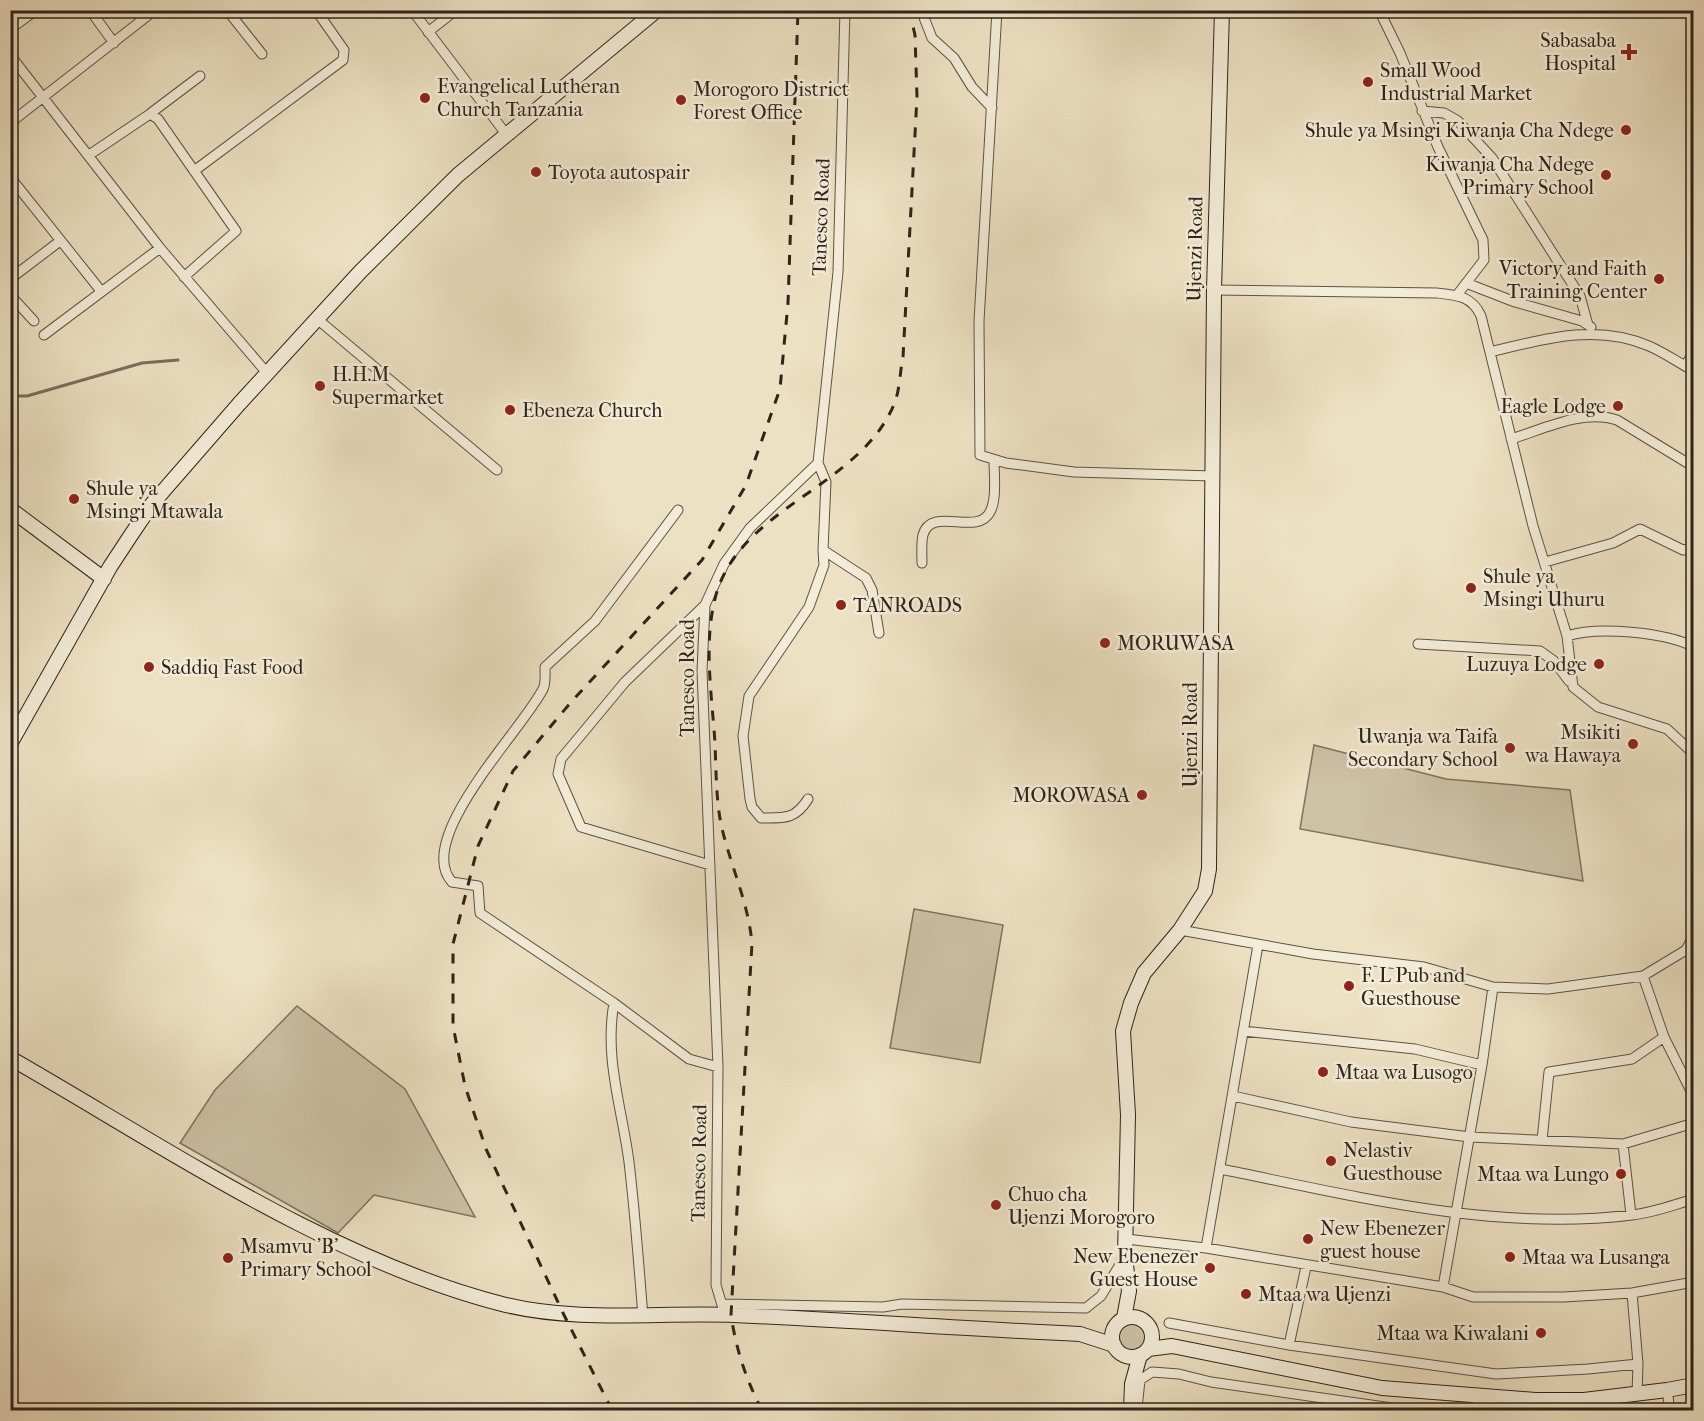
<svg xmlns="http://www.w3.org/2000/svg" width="1704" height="1421" viewBox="0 0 1704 1421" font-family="'IM FELL French Canon',serif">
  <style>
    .green { fill: #cdc1a6; stroke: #7e7260; stroke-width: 1.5 }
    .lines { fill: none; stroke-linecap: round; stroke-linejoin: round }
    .stream { stroke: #7a6e5e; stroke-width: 3 }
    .street-casing { stroke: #5e5245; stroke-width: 11 }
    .secondary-casing { stroke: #2f231b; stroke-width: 16 }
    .street { stroke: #f3ecd8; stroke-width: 9 }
    .secondary { stroke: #f3ecd8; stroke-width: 14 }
    .rail { stroke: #2f231b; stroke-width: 3; stroke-dasharray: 10 10; stroke-linecap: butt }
    .poi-dot { fill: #8f2418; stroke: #f3ecd8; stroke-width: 2 }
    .labels { text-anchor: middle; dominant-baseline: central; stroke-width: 5; stroke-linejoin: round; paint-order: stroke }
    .poi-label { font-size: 20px; fill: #2f231b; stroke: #f3ecd8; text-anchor: start }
    .street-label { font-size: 20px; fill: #2f231b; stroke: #f3ecd8 }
  </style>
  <rect width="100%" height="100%" fill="#ede1c3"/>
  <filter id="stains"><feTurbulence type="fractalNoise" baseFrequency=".00333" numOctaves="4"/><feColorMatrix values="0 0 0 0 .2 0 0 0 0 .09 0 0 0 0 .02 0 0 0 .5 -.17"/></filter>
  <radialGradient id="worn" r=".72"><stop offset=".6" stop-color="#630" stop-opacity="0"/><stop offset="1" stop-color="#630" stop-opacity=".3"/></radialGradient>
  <path class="green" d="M1314 745 1446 779 1570 790 1583 881 1300 829Z
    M914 909 1003 925 980 1063 890 1048Z
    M297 1006 405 1089 475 1217 374 1195 338 1233 180 1143 215 1090Z
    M1116 1337a16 16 0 1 1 32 0a16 16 0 1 1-32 0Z"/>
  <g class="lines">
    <path class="stream" d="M10 396H27L142 363 178 360"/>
    <g class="street-casing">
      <path id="street" d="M90 10 114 43
        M227 10 262 54
        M412 10 506 134
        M921 10 932 38 954 58 972 87 992 108
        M997 10 979 321 980 455 1006 463 1074 472 1213 476
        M1379 10 1400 53 1438 147 1483 240 1484 260 1457 295
        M10 29 36 10
        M428 32 456 10
        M10 55 160 248 267 373
        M1422 111 1444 113 1458 121 1492 158 1580 296 1588 325
        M151 113 200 76
        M10 123 155 10
        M89 155 150 114 158 119 236 231 184 277
        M194 171 343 60 344 50 316 10
        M10 177 101 291
        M10 279 60 241
        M1466 283 1515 302 1582 321 1591 327
        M1214 290 1437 293C1457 295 1472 296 1481 316L1533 526 1567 636 1573 687 1598 707 1667 729 1694 754
        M10 295 34 321
        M316 318 497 470
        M44 335 160 248
        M1490 352C1543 339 1597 323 1649 346 1665 353 1679 363 1694 371
        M1685 366 1694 352
        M1511 439C1544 429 1583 409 1617 420L1694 467
        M818 463 826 482 823 550 866 578 872 590 879 633
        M678 510 595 621 545 667C545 674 546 684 543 689 523 729 413 839 452 882L478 886 480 913 614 1003 689 1059 718 1067
        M1545 562 1613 543 1640 529 1683 550 1694 548
        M922 563C922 554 921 543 923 535 931 505 977 537 990 512 997 499 994 475 994 460
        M705 605 625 682 561 759 558 774 581 827 710 865
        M1567 636C1597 626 1665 632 1694 647
        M1418 644 1540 651 1554 661 1569 681
        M808 799C795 820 784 818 761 818L752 807 750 799 743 736 749 696 809 607 824 565 823 550
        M1180 930 1313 954 1424 967 1493 987 1548 989 1643 976 1686 950 1694 935
        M1643 976 1664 1037 1694 1097
        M614 1003C604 1058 622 1108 629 1162 635 1213 639 1265 643 1317
        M1243 1031 1415 1049 1482 1065
        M1233 1096 1351 1122 1470 1137 1623 1144 1694 1123
        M1542 1140 1549 1072 1632 1059 1664 1037
        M1623 1144 1631 1215
        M1221 1169C1354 1196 1495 1232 1632 1215 1653 1213 1673 1205 1694 1199
        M1126 1239 1206 1248 1443 1287 1473 1297H1564L1632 1293 1694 1282
        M1206 1248 1258 945
        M1443 1287 1482 1065 1493 987
        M1632 1293 1638 1364 1637 1394
        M722 1304 883 1307 902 1304 1086 1308 1101 1296 1124 1258
        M725 1315 716 1285 718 1067 702 671 705 605 724 564 750 528 818 463 838 272 845 10
        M1169 1323 1289 1345 1496 1374 1588 1369 1638 1364
        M1289 1345 1306 1267
        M1667 1390 1670 1410
        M1137 1409 1140 1380 1152 1372 1179 1374 1211 1382 1406 1410
        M1477 1410 1478 1396"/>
    </g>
    <g class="secondary-casing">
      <path id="secondary" d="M10 509 104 579
        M10 744 110 567 131 535 152 504 239 404 360 272 458 175 657 10
        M10 1058C164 1146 330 1260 502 1304 578 1323 656 1312 734 1315 849 1320 965 1329 1080 1334L1114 1345
        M1112 1337a20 20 0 1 1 40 0a20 20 0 1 1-40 0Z
        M1124 1318 1129 1291 1125 1256 1128 1115 1123 1031 1131 1003 1144 973 1180 930 1205 891 1209 869 1214 290 1222 10
        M1148 1349 1172 1346 1382 1388 1535 1400H1584L1667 1390 1694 1385
        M1131 1410 1132 1384 1140 1355"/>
    </g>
    <use href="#street" class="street"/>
    <use href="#secondary" class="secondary"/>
    <path class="rail" d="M612 1410 564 1315 486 1149 465 1086 453 1026V944L478 846 513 771 572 701 702 560 746 485 780 389 788 303 798 10
      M762 1410C746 1380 736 1349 731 1315L752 943C748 901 730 865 721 824 716 799 716 769 715 743 712 697 704 648 714 603 734 507 860 490 895 402 900 388 900 371 903 357L917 97 915 35 909 10"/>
  </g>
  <g class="poi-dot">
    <path d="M1626 43h6v6h6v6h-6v6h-6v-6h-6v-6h6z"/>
    <circle cx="1368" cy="82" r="6"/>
    <circle cx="425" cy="98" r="6"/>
    <circle cx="681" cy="100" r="6"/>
    <circle cx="1626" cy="130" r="6"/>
    <circle cx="536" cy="172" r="6"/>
    <circle cx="1606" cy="175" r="6"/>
    <circle cx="1659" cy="279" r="6"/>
    <circle cx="320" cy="386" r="6"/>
    <circle cx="1618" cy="406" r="6"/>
    <circle cx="510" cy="410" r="6"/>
    <circle cx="74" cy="499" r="6"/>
    <circle cx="1471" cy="588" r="6"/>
    <circle cx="841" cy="605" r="6"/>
    <circle cx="1105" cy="643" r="6"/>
    <circle cx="1599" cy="664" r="6"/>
    <circle cx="149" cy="667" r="6"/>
    <circle cx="1633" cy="744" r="6"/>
    <circle cx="1510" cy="748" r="6"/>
    <circle cx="1142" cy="795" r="6"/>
    <circle cx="1349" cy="986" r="6"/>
    <circle cx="1323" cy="1072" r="6"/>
    <circle cx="1331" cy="1161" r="6"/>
    <circle cx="1621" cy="1174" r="6"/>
    <circle cx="996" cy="1205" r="6"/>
    <circle cx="1308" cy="1239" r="6"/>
    <circle cx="1510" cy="1257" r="6"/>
    <circle cx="228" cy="1258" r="6"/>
    <circle cx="1210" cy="1268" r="6"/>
    <circle cx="1246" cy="1294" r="6"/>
    <circle cx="1541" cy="1333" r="6"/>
  </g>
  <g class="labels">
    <g class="poi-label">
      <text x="1616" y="40" text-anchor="end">Sabasaba<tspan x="1616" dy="23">Hospital</tspan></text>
      <text x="1380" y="70">Small Wood<tspan x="1380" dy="23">Industrial Market</tspan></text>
      <text x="437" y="86">Evangelical Lutheran<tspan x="437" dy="23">Church Tanzania</tspan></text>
      <text x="693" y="89">Morogoro District<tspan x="693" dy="23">Forest Office</tspan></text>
      <text x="1614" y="130" text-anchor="end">Shule ya Msingi Kiwanja Cha Ndege</text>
      <text x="1594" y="164" text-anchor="end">Kiwanja Cha Ndege<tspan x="1594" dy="23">Primary School</tspan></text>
      <text x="548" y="172">Toyota autospair</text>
      <text x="1647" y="268" text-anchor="end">Victory and Faith<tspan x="1647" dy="23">Training Center</tspan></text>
      <text x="332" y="374">H.H.M<tspan x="332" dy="23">Supermarket</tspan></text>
      <text x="1606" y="406" text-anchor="end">Eagle Lodge</text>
      <text x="522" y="410">Ebeneza Church</text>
      <text x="86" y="488">Shule ya<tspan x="86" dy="23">Msingi Mtawala</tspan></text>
      <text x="1483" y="576">Shule ya<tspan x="1483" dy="23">Msingi Uhuru</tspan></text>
      <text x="853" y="605">TANROADS</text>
      <text x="1117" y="643">MORUWASA</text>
      <text x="1587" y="664" text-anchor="end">Luzuya Lodge</text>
      <text x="161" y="667">Saddiq Fast Food</text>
      <text x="1621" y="732" text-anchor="end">Msikiti<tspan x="1621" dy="23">wa Hawaya</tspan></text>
      <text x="1498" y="736" text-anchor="end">Uwanja wa Taifa<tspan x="1498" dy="23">Secondary School</tspan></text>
      <text x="1130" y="795" text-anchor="end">MOROWASA</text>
      <text x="1361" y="975">F. L Pub and<tspan x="1361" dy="23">Guesthouse</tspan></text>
      <text x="1335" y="1072">Mtaa wa Lusogo</text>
      <text x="1343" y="1150">Nelastiv<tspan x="1343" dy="23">Guesthouse</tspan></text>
      <text x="1609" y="1174" text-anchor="end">Mtaa wa Lungo</text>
      <text x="1008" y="1194">Chuo cha<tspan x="1008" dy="23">Ujenzi Morogoro</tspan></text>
      <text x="1320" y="1228">New Ebenezer<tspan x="1320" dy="23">guest house</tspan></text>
      <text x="240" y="1246">Msamvu 'B'<tspan x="240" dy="23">Primary School</tspan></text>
      <text x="1198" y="1256" text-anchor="end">New Ebenezer<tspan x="1198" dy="23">Guest House</tspan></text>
      <text x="1522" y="1257">Mtaa wa Lusanga</text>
      <text x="1258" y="1294">Mtaa wa Ujenzi</text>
      <text x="1529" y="1333" text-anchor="end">Mtaa wa Kiwalani</text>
    </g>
    <g class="street-label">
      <text transform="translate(821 217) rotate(-88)">Tanesco Road</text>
      <text transform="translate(1195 249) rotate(-89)">Ujenzi Road</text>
      <text transform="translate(687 678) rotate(-90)">Tanesco Road</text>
      <text transform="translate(1190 735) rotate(-90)">Ujenzi Road</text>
      <text transform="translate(699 1163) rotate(-89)">Tanesco Road</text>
    </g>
  </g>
  <rect width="1704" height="1421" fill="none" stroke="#ede1c3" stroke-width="36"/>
  <rect x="12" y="12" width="1680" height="1397" fill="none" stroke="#2f231b" stroke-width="3"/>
  <rect x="18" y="18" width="1668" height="1385" fill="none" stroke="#2f231b" stroke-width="1.5"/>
  <rect width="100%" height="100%" filter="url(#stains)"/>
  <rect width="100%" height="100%" fill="url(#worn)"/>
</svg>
